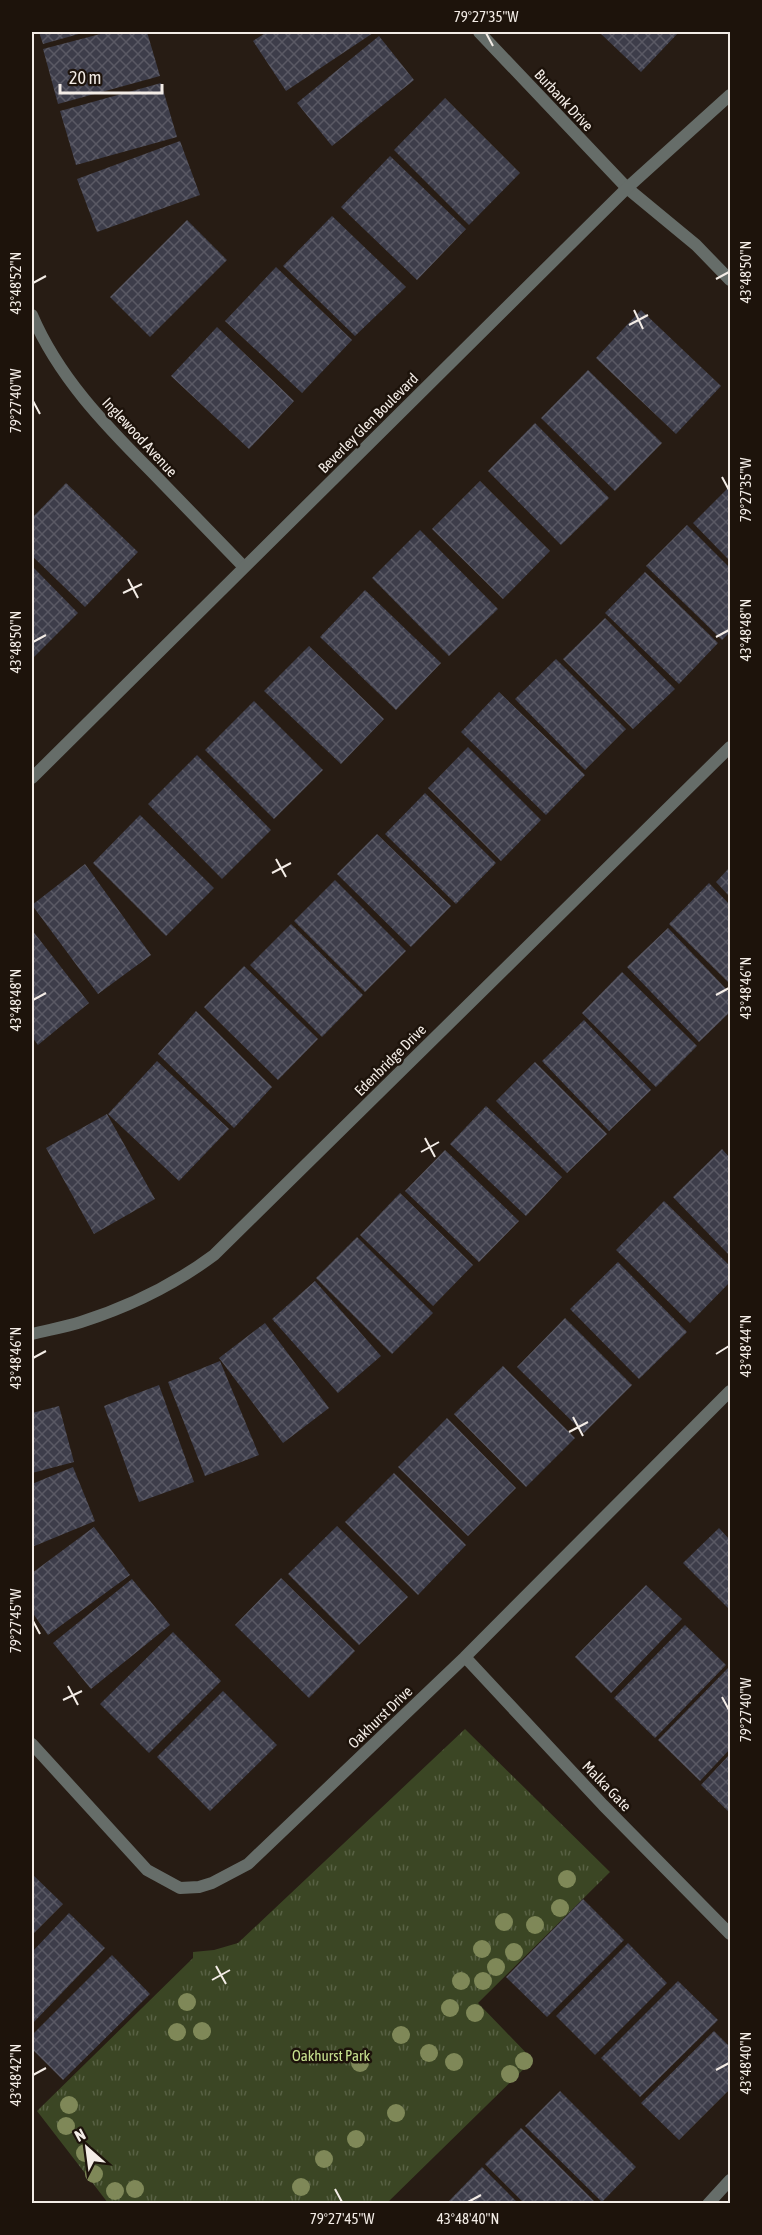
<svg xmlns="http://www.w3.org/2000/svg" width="762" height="2235" viewBox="0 0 762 2235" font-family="'Asap Condensed',sans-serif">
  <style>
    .park { fill: url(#park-tufts) }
    .building { fill: url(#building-cross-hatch) }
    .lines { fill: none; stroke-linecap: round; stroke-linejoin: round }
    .minor { stroke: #666d69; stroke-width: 12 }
    .tertiary { stroke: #666d69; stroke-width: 12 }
    .tree { fill: #7f8858 }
    .ticks { fill: none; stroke: #f3ece6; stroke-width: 2 }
    .labels { text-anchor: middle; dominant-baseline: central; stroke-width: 5; stroke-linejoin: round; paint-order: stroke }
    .street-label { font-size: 15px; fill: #f3ece6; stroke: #1d130b }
    .park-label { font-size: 15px; fill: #c7e18f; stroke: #1d130b }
    .neatline { fill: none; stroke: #f3ece6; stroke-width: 2 }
    .ticks-label { font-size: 15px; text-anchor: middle; fill: #f3ece6 }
  </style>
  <defs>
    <pattern id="park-tufts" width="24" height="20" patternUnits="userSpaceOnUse" patternTransform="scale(1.5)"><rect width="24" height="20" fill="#3b4624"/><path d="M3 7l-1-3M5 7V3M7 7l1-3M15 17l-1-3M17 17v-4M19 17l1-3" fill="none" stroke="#586144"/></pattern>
    <pattern id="building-cross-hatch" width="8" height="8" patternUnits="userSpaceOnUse" patternTransform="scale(1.5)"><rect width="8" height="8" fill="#3d3d4a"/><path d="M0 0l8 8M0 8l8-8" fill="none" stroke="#5a5964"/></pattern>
  </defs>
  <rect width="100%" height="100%" fill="#271c14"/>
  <path class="park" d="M465 1729 610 1872 478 2003 533 2060 387 2203H108L37 2111 193 1958V1952L214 1950 238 1943Z"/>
  <path class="building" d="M39 32H86L43 44Z
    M108 32H147L160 76 58 104 43 49Z
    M267 32H372L373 33 286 91 253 41Z
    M601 32H679L641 72 600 33Z
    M379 36 414 80 332 146 297 103Z
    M161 83 177 137 76 165 60 111Z
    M445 98 520 173 469 225 394 150Z
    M180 141 200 195 97 232 77 179Z
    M390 156 466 229 417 280 341 207Z
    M332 216 406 287 355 336 283 266Z
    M187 220 227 260 150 337 110 297Z
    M276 267 352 340 302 393 225 321Z
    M641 310 721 386 676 434 596 358Z
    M217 327 294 401 249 449 171 376Z
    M588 370 662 443 615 491 541 418Z
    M535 423 609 498 561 545 488 471Z
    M480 481 550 551 503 599 432 529Z
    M66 483 138 552 85 607 32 556V518Z
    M730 486V561L693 523Z
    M687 525 730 568V632L722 640 646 566Z
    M420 530 498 609 449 656 372 578Z
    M32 566 78 613 32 659Z
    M645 572 718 643 679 684 605 613Z
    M365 590 441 663 396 710 320 637Z
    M605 618 675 689 633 729 563 659Z
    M309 646 384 719 341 764 264 691Z
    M556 659 626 729 585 770 515 699Z
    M499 692 585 775 546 815 461 732Z
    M254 701 323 770 274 819 205 750Z
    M468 747 541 820 501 861 428 788Z
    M197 755 271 830 222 879 148 804Z
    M425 793 496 863 456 904 385 834Z
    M140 815 214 888 166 936 93 863Z
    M377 834 451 906 411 947 337 874Z
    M85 864 151 955 98 994 32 905Z
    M730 867V897L716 882Z
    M335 880 406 951 365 992 294 921Z
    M709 883 730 905V984L669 924Z
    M291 924 363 995 322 1037 250 965Z
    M668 928 730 993V1012L699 1042 627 967Z
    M32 930 89 1003 38 1045 32 1037Z
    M244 966 318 1039 278 1080 204 1007Z
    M622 972 697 1046 656 1087 582 1013Z
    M196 1011 272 1087 234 1128 158 1054Z
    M584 1020 651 1090 609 1131 542 1061Z
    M157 1061 229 1129 179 1181 108 1114Z
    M535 1062 607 1134 567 1173 496 1101Z
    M486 1106 562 1177 526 1216 450 1144Z
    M107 1114 155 1199 94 1234 46 1148Z
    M722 1149 730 1158V1256L673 1197Z
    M445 1150 519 1221 479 1262 405 1191Z
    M400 1193 473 1265 433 1306 360 1235Z
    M664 1201 730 1266V1282L690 1323 616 1250Z
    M357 1237 433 1313 392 1354 316 1278Z
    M618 1262 687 1332 639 1379 570 1309Z
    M315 1281 381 1356 338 1393 272 1319Z
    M565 1318 632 1385 584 1433 517 1367Z
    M265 1323 329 1408 283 1443 219 1358Z
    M220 1361 259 1455 205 1476 168 1382Z
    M503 1366 575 1438 526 1487 454 1414Z
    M159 1385 194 1482 139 1502 104 1406Z
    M59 1406 74 1462 32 1473V1413Z
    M447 1418 516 1488 468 1536 398 1467Z
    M73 1467 95 1521 32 1547V1484Z
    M394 1473 466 1545 418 1595 345 1522Z
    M337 1526 408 1597 359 1645 288 1574Z
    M94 1527 130 1575 48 1635 32 1612V1573Z
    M719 1528 730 1540V1610L683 1563Z
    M281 1578 355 1651 309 1698 235 1625Z
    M132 1579 170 1625 91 1689 53 1643Z
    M646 1585 682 1619 611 1693 575 1657Z
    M685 1625 726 1665 655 1738 614 1698Z
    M173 1632 221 1681 149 1753 100 1704Z
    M728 1668 730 1671V1749L700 1781 658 1740Z
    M223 1691 277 1745 210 1811 157 1757Z
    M730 1754V1813L701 1785Z
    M32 1874 63 1904 32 1935Z
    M583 1899 624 1940 547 2017 506 1977Z
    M69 1913 105 1948 32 2024V1952Z
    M628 1943 667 1983 595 2055 556 2016Z
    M112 1955 150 1994 63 2080 32 2049V2035Z
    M678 1981 718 2020 640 2097 601 2058Z
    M714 2031 730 2047V2089L679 2140 641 2103Z
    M560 2091 636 2167 602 2202 525 2126Z
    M521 2128 597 2204H525L485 2164Z
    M482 2167 519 2204H446Z"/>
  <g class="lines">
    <path class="minor" d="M479 32 627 188 696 245 730 280
      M32 315C58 376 104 424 151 471 182 503 213 535 244 567
      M32 1334C48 1330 65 1327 81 1322 128 1307 175 1284 214 1255L730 747
      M465 1657 603 1805 730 1934
      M32 1744 147 1870 180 1888 199 1887 212 1883 248 1864 465 1657 730 1391
      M708 2204 730 2180"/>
    <path class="tertiary" d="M32 778 627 188 730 95"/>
  </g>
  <g class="tree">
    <circle cx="567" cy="1879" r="9"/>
    <circle cx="560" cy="1908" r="9"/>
    <circle cx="504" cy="1922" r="9"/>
    <circle cx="535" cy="1925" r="9"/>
    <circle cx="482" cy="1949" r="9"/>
    <circle cx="514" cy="1952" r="9"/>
    <circle cx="496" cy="1967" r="9"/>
    <circle cx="461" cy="1981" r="9"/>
    <circle cx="483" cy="1981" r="9"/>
    <circle cx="187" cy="2002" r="9"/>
    <circle cx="450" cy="2008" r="9"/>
    <circle cx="475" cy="2013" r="9"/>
    <circle cx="202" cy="2031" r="9"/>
    <circle cx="177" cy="2032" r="9"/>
    <circle cx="401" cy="2035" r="9"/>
    <circle cx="429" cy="2053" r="9"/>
    <circle cx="524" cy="2061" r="9"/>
    <circle cx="454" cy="2062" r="9"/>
    <circle cx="360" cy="2063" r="9"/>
    <circle cx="510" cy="2074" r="9"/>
    <circle cx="69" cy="2105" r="9"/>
    <circle cx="396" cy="2113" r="9"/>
    <circle cx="66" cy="2126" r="9"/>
    <circle cx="356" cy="2139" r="9"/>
    <circle cx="85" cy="2153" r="9"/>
    <circle cx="324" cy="2159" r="9"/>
    <circle cx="94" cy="2174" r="9"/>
    <circle cx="301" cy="2187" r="9"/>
    <circle cx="135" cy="2189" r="9"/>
    <circle cx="115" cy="2191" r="9"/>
  </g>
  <path class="ticks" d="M486 33 493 46M716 279 729 272M33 283 46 276M634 310 643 329M629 325 648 315M33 401 40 414M722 477 729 490M128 579 138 598M123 593 142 584M716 637 729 630M33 642 46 635M276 859 286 877M272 873 291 863M716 995 729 988M33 1000 46 993M425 1138 435 1157M421 1152 439 1142M716 1354 729 1346M33 1358 46 1351M573 1417 583 1436M569 1432 588 1422M33 1621 40 1634M68 1686 78 1705M722 1697 729 1710M63 1700 82 1691M216 1966 226 1984M212 1980 230 1970M716 2070 729 2063M33 2075 46 2068M335 2189 342 2202M468 2202 481 2195"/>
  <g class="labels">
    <g class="street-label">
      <text transform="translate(564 100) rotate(47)">Burbank Drive</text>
      <text transform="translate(368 423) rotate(-45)">Beverley Glen Boulevard</text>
      <text transform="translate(140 437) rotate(47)">Inglewood Avenue</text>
      <text transform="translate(390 1060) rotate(-45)">Edenbridge Drive</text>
      <text transform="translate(380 1717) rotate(-44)">Oakhurst Drive</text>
      <text transform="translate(607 1786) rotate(46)">Malka Gate</text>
    </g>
    <g class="park-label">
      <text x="331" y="2055">Oakhurst Park</text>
    </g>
  </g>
  <rect width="762" height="2235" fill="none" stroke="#1d130b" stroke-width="66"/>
  <g transform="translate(87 2148) rotate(332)" stroke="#1d130b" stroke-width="4.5" paint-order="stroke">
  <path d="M0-4.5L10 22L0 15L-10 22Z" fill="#f3ece6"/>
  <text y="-9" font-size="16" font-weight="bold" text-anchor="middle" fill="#f3ece6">N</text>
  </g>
  <path d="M60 84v9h102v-9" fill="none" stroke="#f3ece6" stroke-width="3"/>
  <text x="69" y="84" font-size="18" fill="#f3ece6" stroke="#1d130b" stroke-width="4.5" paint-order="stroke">20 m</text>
  <rect x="33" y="33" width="696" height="2169" class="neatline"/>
  <g class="ticks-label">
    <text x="486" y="22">79°27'35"W</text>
    <text transform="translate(746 272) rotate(-90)" y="5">43°48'50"N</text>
    <text transform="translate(16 283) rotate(-90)" y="5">43°48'52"N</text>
    <text transform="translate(16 401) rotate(-90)" y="5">79°27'40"W</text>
    <text transform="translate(746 490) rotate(-90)" y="5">79°27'35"W</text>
    <text transform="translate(746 630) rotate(-90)" y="5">43°48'48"N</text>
    <text transform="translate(16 642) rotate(-90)" y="5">43°48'50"N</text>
    <text transform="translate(746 988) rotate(-90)" y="5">43°48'46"N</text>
    <text transform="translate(16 1000) rotate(-90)" y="5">43°48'48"N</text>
    <text transform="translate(746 1346) rotate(-90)" y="5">43°48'44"N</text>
    <text transform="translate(16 1358) rotate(-90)" y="5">43°48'46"N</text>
    <text transform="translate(16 1621) rotate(-90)" y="5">79°27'45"W</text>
    <text transform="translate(746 1710) rotate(-90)" y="5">79°27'40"W</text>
    <text transform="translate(746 2063) rotate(-90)" y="5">43°48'40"N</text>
    <text transform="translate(16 2075) rotate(-90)" y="5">43°48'42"N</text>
    <text x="342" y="2224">79°27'45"W</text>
    <text x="468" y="2224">43°48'40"N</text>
  </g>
</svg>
